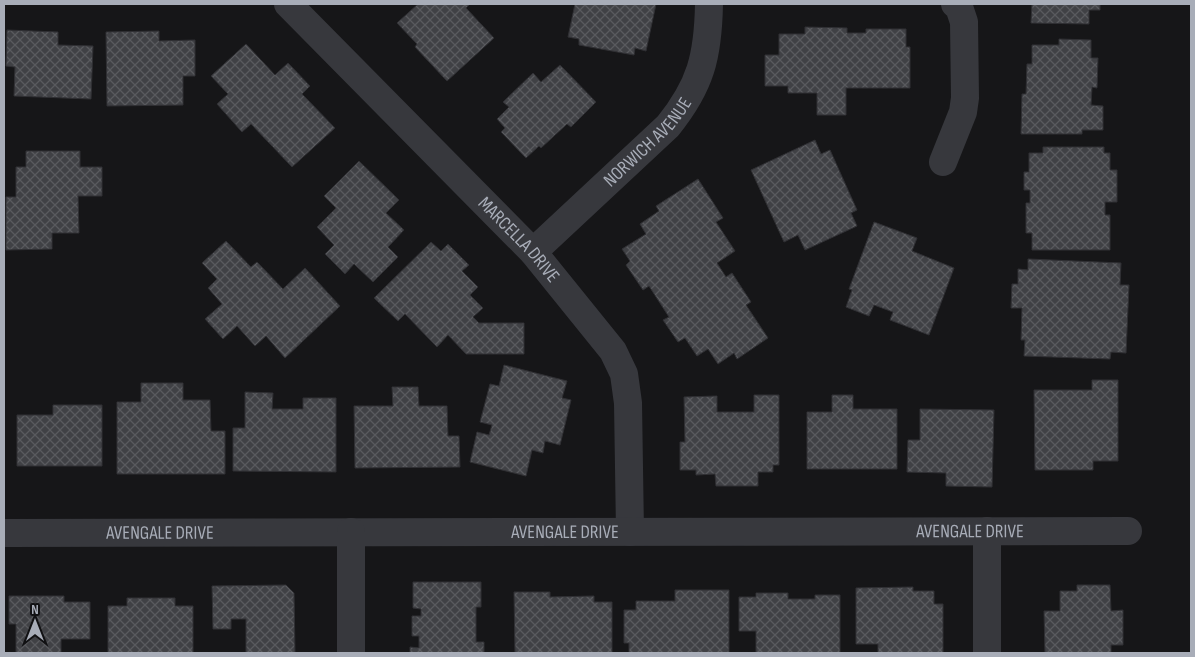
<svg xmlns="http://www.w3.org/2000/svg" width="1195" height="657" viewBox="0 0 1195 657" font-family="'Sofia Sans Condensed',sans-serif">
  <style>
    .building { fill: url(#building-cross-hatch); stroke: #303034 }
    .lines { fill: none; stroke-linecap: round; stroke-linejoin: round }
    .street { stroke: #37383d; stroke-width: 28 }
    .labels { text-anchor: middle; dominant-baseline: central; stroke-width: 4.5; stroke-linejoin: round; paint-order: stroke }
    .street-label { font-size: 19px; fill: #a8adb8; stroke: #111113 }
  </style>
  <defs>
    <pattern id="building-cross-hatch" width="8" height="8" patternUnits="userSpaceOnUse" patternTransform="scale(1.25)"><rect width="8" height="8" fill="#404145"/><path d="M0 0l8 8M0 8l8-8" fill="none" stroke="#595a5e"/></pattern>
  </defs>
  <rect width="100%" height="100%" fill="#161618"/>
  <path class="building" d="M418 4H470L466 8 494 38 447 81 415 47 417 44 397 23Z
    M575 4H656L646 51 635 48 634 55 579 45V39L568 37Z
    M1032 4H1100V10H1089V24L1031 23Z
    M805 27 847 28V33H866V29H906V47H910V88H846V115H817V93H788V86H765V55H779V34H805Z
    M7 30 58 32V45L93 46 91 99 14 96 15 67 6 66Z
    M159 31V41L195 40V76H183V105L107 106 106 32Z
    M1059 39 1091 40V58H1098L1097 88 1092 87 1091 105 1103 106V130H1082V134H1021L1022 94H1026L1027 64H1032V45H1059Z
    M246 44 275 75 288 63 310 86 302 94 335 128 292 167 251 124 242 132 217 104 228 94 211 76Z
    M560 65 596 102 571 127 567 124 541 148 539 146 526 158 501 132 505 128 497 119 509 107 503 102 533 73 541 82Z
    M815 140 821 154 830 150 857 210 851 213 857 226 805 250 798 235 784 242 751 170Z
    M1043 147H1104V153H1110V170H1117V202H1105V215H1110V250H1032V233H1026V203H1030V190H1024V172H1029V153H1043Z
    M26 151H80V167H102V196H78L79 233H52V249L6 250V197H16V167H26Z
    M359 161 399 200 386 213 404 230 388 247 398 257 373 282 354 264 345 274 325 254 334 245 317 227 336 208 324 196Z
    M698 179 723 218 716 222 735 251 717 263 726 277 732 273 751 302 746 305 768 338 737 359 734 353 718 364 708 349 697 356 685 338 678 342 663 320 669 317 649 286 643 290 626 265 630 261 622 249 646 234 640 224 659 211 656 206Z
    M874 222 917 238 912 251 954 268 929 335 890 320 893 312 874 305 869 316 846 307 852 290 849 289Z
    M226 241 251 267 257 262 283 289 305 268 340 306 285 358 266 336 255 346 237 326 223 339 205 319 222 304 208 288 217 279 202 263Z
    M431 242 441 251 448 244 469 265 462 271 478 287 470 295 483 308 473 317 479 323H524V354H466L448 335 437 347 405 314 398 321 374 298Z
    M1028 259 1121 263 1120 285H1129L1126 353 1111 352 1110 359 1024 356 1025 340H1021L1022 308H1011L1012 284H1018V269L1028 270Z
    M504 365 567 381 562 398 571 400 560 445 545 441 543 453 532 450 526 476 470 462 477 432 489 435 492 425 480 422 490 384 499 386Z
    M1092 380H1118V461H1093V470H1035L1034 390H1092Z
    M141 383H183V400H210L211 431H225V474H117V402H141Z
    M392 387H418L419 406H447L448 436H459L460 467 355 468 354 406H393Z
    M245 392 273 393 272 409H303V398H336V472L233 471V428H245Z
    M754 395H779V465H773V472H758V486H716L715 474 696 475V470H680V442H685L684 397 717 396V412H754Z
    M832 395H853V409H897V469H807V412H832Z
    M53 405H102V466H17V415H53Z
    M920 409 994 410 992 487 946 486V473L907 472 908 440H920Z
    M413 582H481V607H476V642H484V653H410V647L419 648V636H412V616H421V609L413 608Z
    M286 585 294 593 295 653H246V619H231V629H213L212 586Z
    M1077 585H1110L1111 611 1123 610V645H1111V653H1045L1044 611H1060V591H1077Z
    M913 587V591H934V604H943V653H878V644H856V588Z
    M675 590H729V653H629V643H624V610H636V601H675Z
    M514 592H550V597L594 596V602H612V653H515Z
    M756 593H788V599H815V595H840V653H756V631H739V597H756Z
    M9 596H64V602H90V639H61V653H16V624H9Z
    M127 598H175V606H193V653H108V606H127Z"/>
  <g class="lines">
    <g class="street">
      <path id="s1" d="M288 4 533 252 613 351 624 374 628 403 630 532"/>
      <path d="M943 162 963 112 965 98 964 22 959 7 955 4"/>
      <path id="s2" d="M533 252 668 126C701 85 708 56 709 4"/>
      <path id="s3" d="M4 533 1128 531"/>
      <path d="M351 653V532"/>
      <path d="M987 653V531"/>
    </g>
  </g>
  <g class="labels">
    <g class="street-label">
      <text stroke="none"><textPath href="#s2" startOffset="159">NORWICH AVENUE</textPath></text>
      <text stroke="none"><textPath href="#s1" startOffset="330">MARCELLA DRIVE</textPath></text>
      <text stroke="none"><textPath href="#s3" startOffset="966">AVENGALE DRIVE</textPath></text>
      <text stroke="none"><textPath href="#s3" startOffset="561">AVENGALE DRIVE</textPath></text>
      <text stroke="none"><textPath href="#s3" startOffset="156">AVENGALE DRIVE</textPath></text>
    </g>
  </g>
  <rect width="1195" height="657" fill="none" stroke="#a8adb8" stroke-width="10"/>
  <g transform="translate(35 622)" stroke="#111113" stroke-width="4" paint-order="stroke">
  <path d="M0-4L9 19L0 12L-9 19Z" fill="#a8adb8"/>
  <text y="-8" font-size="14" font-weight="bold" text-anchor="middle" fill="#a8adb8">N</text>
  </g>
</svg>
